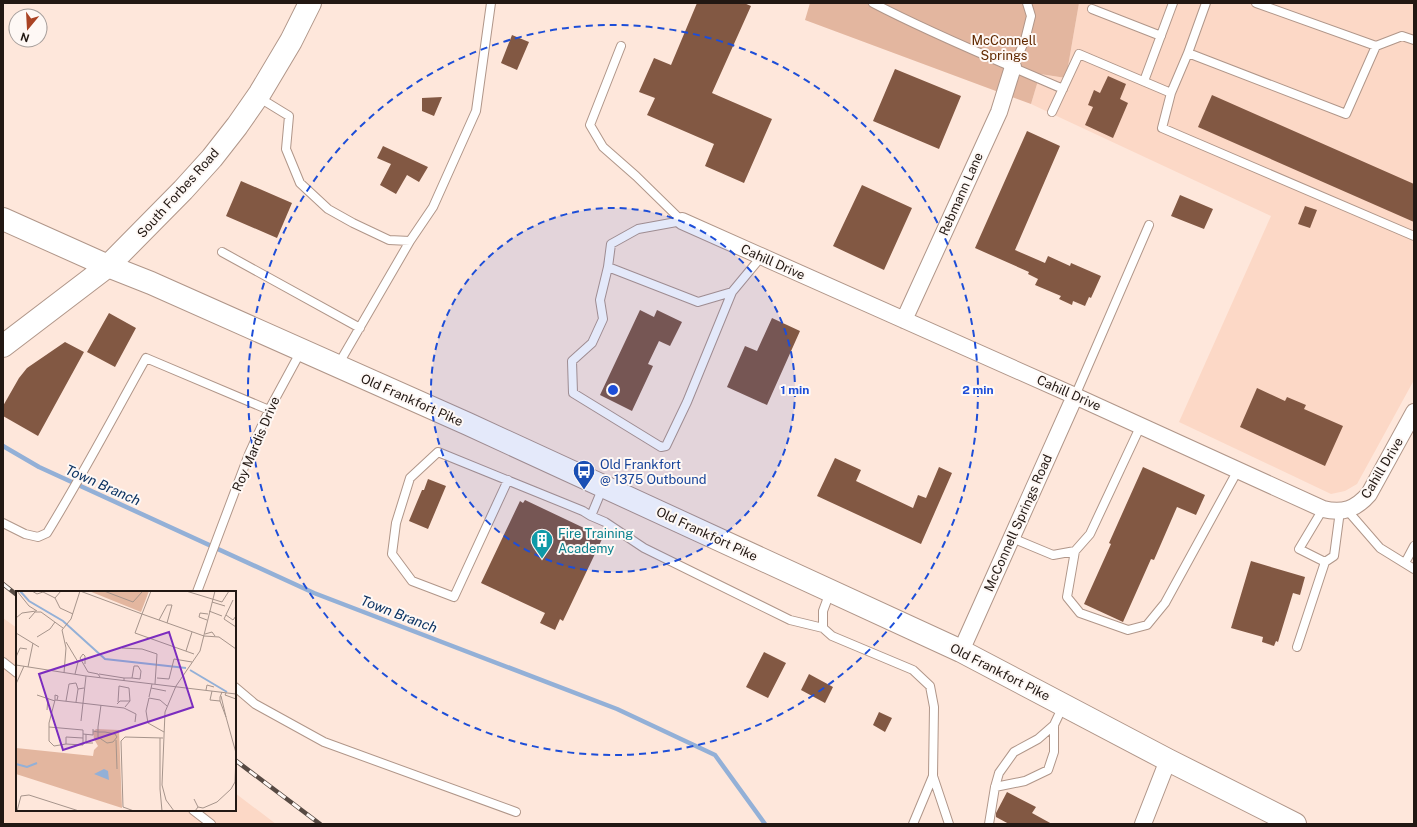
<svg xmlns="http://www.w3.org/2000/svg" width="1417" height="827" viewBox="0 0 1417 827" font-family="'Public Sans',sans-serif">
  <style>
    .built { fill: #fcd8c6 }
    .green { fill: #e3b69f }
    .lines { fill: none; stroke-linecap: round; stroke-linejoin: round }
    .stream { stroke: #93b0d7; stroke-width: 4.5 }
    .building { fill: #825843 }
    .lane-casing { stroke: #b09689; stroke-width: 10 }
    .street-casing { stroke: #b09689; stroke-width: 18 }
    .secondary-casing { stroke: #b09689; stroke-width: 24 }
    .lane { stroke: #fff; stroke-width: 8 }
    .street { stroke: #fff; stroke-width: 16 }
    .secondary { stroke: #fff; stroke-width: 22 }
    .rail-casing { stroke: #574a43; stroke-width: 4.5 }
    .rail { stroke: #fef8f5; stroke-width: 3; stroke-dasharray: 9; stroke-linecap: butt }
    .ring { fill: none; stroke: #1d4ed8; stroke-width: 2; stroke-dasharray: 7 5 }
    .labels { text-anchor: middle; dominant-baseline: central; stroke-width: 4; stroke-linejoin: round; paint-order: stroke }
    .park-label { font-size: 13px; fill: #612901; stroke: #fef8f5 }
    .street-label { font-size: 13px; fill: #221813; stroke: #fef8f5 }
    .transit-label { font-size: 13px; fill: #164399; stroke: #fef8f5; text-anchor: start }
    .culture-label { font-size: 13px; fill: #0d838f; stroke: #fef8f5; text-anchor: start }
    .water-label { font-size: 14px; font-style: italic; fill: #0c3363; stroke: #fef8f5 }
    .inset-river { fill: none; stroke: #93b0d7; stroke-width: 2 }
    .inset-road { fill: none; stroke: #a6948b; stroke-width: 1 }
    .view { fill: #7b2cbf; fill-opacity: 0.15; stroke: #7b2cbf; stroke-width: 2 }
    .inset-edge { fill: none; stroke: #221813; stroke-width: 2 }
    .centre { fill: #1d4ed8; stroke: #fef8f5; stroke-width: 2 }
    .ring-label { font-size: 12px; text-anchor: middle; font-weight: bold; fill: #1d4ed8; stroke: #fef8f5; stroke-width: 4; stroke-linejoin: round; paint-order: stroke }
  </style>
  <rect width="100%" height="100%" fill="#fee7db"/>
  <path class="built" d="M1079 3H1414V380L1357 484 1345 491 1331 494 1179 422 1271 216 1031 104 1040 74 1066 78Z
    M3 618 17 628V810H235V793L276 824H3Z"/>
  <path class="green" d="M810 3H1079L1066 78 1040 74 1031 104 805 20Z"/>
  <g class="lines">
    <path class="stream" d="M3 446 39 467 314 593 617 709 715 755 765 824"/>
  </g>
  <path class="building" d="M697 3H744L751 6 712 93 772 119 744 183 705 166 714 144 647 115 655 98 639 92 654 58 671 65Z
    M512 35 529 42 517 70 501 63Z
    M895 69 961 96 939 149 873 121Z
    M1108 76 1126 84 1120 99 1128 103 1113 138 1085 125 1093 107 1088 105 1094 90 1100 93Z
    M1212 95 1414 184V222L1198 127Z
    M442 97 434 116 422 111V98Z
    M1027 131 1060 146 1015 250 1045 263 1048 256 1070 266 1071 263 1101 276 1091 298 1089 297 1085 306 1073 301 1072 305 1059 299 1061 296 1035 285 1038 279 1028 274 1029 272 975 248Z
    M383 146 428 167 419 182 407 175 396 194 380 185 391 164 377 158Z
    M241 181 292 203 277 238 226 216Z
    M862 185 912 208 884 270 833 246Z
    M1180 195 1213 209 1204 229 1171 216Z
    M1305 206 1317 210 1310 228 1298 224Z
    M640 310 654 317 657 310 682 322 670 346 659 341 648 364 653 366 632 411 600 395Z
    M109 313 136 328 115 367 87 352Z
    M772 318 800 331 767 405 727 387 745 346 757 351Z
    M65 342 84 352 38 436 3 416V406L19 378 27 368Z
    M1257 388 1285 401 1287 397 1306 405 1304 409 1343 426 1325 466 1240 427Z
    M835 458 861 470 856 481 913 508 918 495 926 498 939 467 952 473 921 544 817 496Z
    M1143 467 1205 495 1196 515 1177 507 1154 560 1151 559 1123 622 1084 604 1111 544 1109 543Z
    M428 479 446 486 428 529 409 521 422 490H424Z
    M525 500 603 537 563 621 560 619 555 630 540 623 545 613 481 583 520 501 523 503Z
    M1251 561 1305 577 1300 595 1293 593 1278 642 1276 641 1274 646 1262 642 1263 637 1231 628Z
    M764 652 786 663 768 698 746 687Z
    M809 674 833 687 825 703 801 690Z
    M879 712 892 718 885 732 873 725Z
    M1007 792 1036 807 1032 813 1052 824H1009L996 817V813Z"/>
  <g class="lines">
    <g class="lane-casing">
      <path id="lane" d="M873 3C934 35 999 61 1063 89
        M1092 9 1161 36
        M621 46 590 125 603 147 636 176 682 221
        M1376 46 1402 36 1414 40
        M1188 53 1346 114 1376 46 1256 3
        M1013 67 1025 40 1031 16 1027 3
        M1144 81 1173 3
        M1171 93 1188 53 1206 3
        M258 97 289 116 286 149 300 183 328 209 353 223 389 240 410 241 433 207 476 111 491 3
        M1052 112 1079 54 1171 93 1162 128 1414 236
        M682 221 638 229 611 244 608 267 698 302 732 292 761 257
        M222 252 360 328
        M608 267 600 300 603 319 592 343 572 361 573 393 661 447 666 446 687 402 732 292
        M338 365 410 241
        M1075 396 1149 225
        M508 480 454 597 412 581 392 554 396 523 410 478 438 452 583 511 591 516 603 487
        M1323 509 1299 549 1325 562 1334 556 1340 511
        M1347 510 1380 548 1414 569
        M591 516 605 522 644 548 790 620 823 628
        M3 523 25 534 38 537 47 533C82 476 113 417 146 358L269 410
        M1012 538 1053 555 1075 551 1090 534 1141 425
        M1075 551 1067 597 1080 613 1128 630 1147 625 1165 603 1238 470
        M1405 563 1414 546
        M197 592 249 454 269 410 301 351
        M830 592 823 611V628L832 636 913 670 930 686 934 707 933 776 949 824
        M1297 647 1325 562
        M3 662 17 673
        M235 687 255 704 324 742 516 812
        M995 787 1025 781 1048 770 1054 752V725
        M193 810 211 824
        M913 824 933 776
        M989 824 995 787 999 773 1014 752 1038 739 1054 725 1063 706"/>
    </g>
    <g class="street-casing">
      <path id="street" d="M682 221 1075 396 1323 509C1343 514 1356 509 1369 494L1414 412
        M904 320 999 112 1013 67
        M961 651 1075 396
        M1143 824 1168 760"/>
    </g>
    <g class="secondary-casing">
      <path id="secondary" d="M3 219 108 266 151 283 468 424 961 651 1168 760 1295 824
        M3 346 108 266 183 190 212 158 237 126 260 93 291 41 310 3"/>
    </g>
    <use href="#lane" class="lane"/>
    <use href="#street" class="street"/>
    <use href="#secondary" class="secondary"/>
    <g class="rail-casing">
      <path id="rail" d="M3 584 17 595
        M235 760 320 824"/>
    </g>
    <use href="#rail" class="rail"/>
  </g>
  <circle cx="613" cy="390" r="182" fill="#1d4ed8" fill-opacity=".12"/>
  <g class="ring">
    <circle cx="613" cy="390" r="182"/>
    <circle cx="613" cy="390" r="365"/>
  </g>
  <defs>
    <g id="bus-pin" transform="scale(1.15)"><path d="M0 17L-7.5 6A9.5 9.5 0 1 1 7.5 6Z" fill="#1a4fb4" stroke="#fef8f5"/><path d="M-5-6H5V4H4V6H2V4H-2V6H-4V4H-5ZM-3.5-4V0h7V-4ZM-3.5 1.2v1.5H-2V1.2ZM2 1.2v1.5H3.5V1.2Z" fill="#fff"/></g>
    <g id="building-pin" transform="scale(1.15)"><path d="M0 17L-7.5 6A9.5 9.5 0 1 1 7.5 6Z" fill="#0f9aa8" stroke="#fef8f5"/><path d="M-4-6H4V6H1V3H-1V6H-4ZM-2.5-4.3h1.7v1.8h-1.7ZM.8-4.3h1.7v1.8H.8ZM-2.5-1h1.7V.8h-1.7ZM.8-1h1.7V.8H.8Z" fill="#fff"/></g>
  </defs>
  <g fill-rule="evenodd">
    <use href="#bus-pin" x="584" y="471"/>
    <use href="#building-pin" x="542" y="540"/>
  </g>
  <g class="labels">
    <g class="park-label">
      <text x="1004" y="40">McConnell<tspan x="1004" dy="15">Springs</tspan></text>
    </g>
    <g class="street-label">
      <text transform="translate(178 193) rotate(-48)">South Forbes Road</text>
      <text transform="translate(961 194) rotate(-66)">Rebmann Lane</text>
      <text transform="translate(773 262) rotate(24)">Cahill Drive</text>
      <text transform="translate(1069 393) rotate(24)">Cahill Drive</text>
      <text transform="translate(412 400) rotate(24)">Old Frankfort Pike</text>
      <text transform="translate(256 444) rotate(-67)">Roy Mardis Drive</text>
      <text transform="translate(1382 468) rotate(-59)">Cahill Drive</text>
      <text transform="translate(1018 523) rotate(-66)">McConnell Springs Road</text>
      <text transform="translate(707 534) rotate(25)">Old Frankfort Pike</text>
      <text transform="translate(1000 672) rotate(27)">Old Frankfort Pike</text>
    </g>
    <g class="transit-label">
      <text x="600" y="464">Old Frankfort<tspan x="600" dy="15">@ 1375 Outbound</tspan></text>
    </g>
    <g class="culture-label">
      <text x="558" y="533">Fire Training<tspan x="558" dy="15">Academy</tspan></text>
    </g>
    <g class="water-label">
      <text transform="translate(103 485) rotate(24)">Town Branch</text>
      <text transform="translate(399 614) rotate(21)">Town Branch</text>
    </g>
  </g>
  <g transform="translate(16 591)">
    <rect width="220" height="220" fill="#fee7db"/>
    <path d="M73 0H133L125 21ZM80 138 103 139 106 217 0 183V157L77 165 78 159 82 155 78 148 77 141Z" fill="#e3b69f"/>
    <path d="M88 178 92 180 93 189 78 183Z" fill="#93b0d7"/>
    <path class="inset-river" d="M4 0 13 10 47 30 89 68 170 77M174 79 211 101M0 173 11 176 21 172"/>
    <path class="inset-road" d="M1 0 13 15 21 20M16 0 21 3 27 1 39 7 45 0M64 0 126 23 119 42 178 63M88 0 117 11 126 1M135 0 126 23 188 45 203 46 220 58M170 0 206 11 213 0M39 7 44 17 57 23M217 9 208 28 220 36M196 11 209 15M193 20 206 25M210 24 217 29 220 25M0 27 6 22 20 20M13 28 19 21H25L47 37M143 29 151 14H156L151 32M191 29 183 26 184 22 192 23M0 42 23 56M189 43 196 41 199 45M21 46 34 38 39 31M50 51 62 71 59 83M106 57 126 58 141 63 139 93M170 60 176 41M0 66 4 57 11 58M69 73V65L67 63 64 67 72 81 82 83 84 86M0 74 70 85 220 103M12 76 17 52M48 82 50 57 46 39 55 28 64 0M83 83 108 87M141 87 153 88 158 68 176 71M108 90V87H116L124 88 125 80 122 75H118L116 87M0 93 8 75M135 97 150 100M190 99 191 94 198 96M196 100 194 109 204 110M210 102 209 104 220 108M21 104 39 110M205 105 210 126 204 110V106L206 101M133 106 136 93M39 109V104L42 105 41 109M50 110 53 93 60 92 62 98M60 111 62 98 68 97M102 111 103 95 113 97 114 110M101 113 104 110H114L109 116M31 119 32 107M65 130 70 85M33 136 67 139V143L77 144V138M77 140 82 141H89L99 143 101 146 97 151 91 152 82 146V136L85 114M148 141 132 132 130 120 133 107 144 109 151 115M70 143V152H77M67 147 50 146V153L67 154V143M144 147V198L146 220M100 149 101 178M50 153 38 155 33 150V132L39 109 108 117 120 123 119 131M5 205 13 204 63 220M178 208 182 216 179 220M182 216 187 217 201 211 215 198 219 191 220 162 210 126M1 220 5 205M118 220 107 216 105 150 109 146 147 147M158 220 150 209 146 194 149 121 160 95 184 60 199 0"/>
    <path class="view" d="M153 41 177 116 47 159 23 83Z"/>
    <rect width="220" height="220" class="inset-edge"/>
  </g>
  <circle cx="613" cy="390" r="6" class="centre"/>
  <g class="ring-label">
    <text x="795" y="394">1 min</text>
    <text x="978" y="394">2 min</text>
  </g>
  <rect width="1417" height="827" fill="none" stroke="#221813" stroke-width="8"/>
  <g transform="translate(28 28) rotate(198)"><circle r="19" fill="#fef8f5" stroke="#a69e9b"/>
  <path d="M0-3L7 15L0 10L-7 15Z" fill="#aa4223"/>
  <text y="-6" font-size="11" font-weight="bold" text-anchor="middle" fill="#221813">N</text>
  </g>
</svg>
